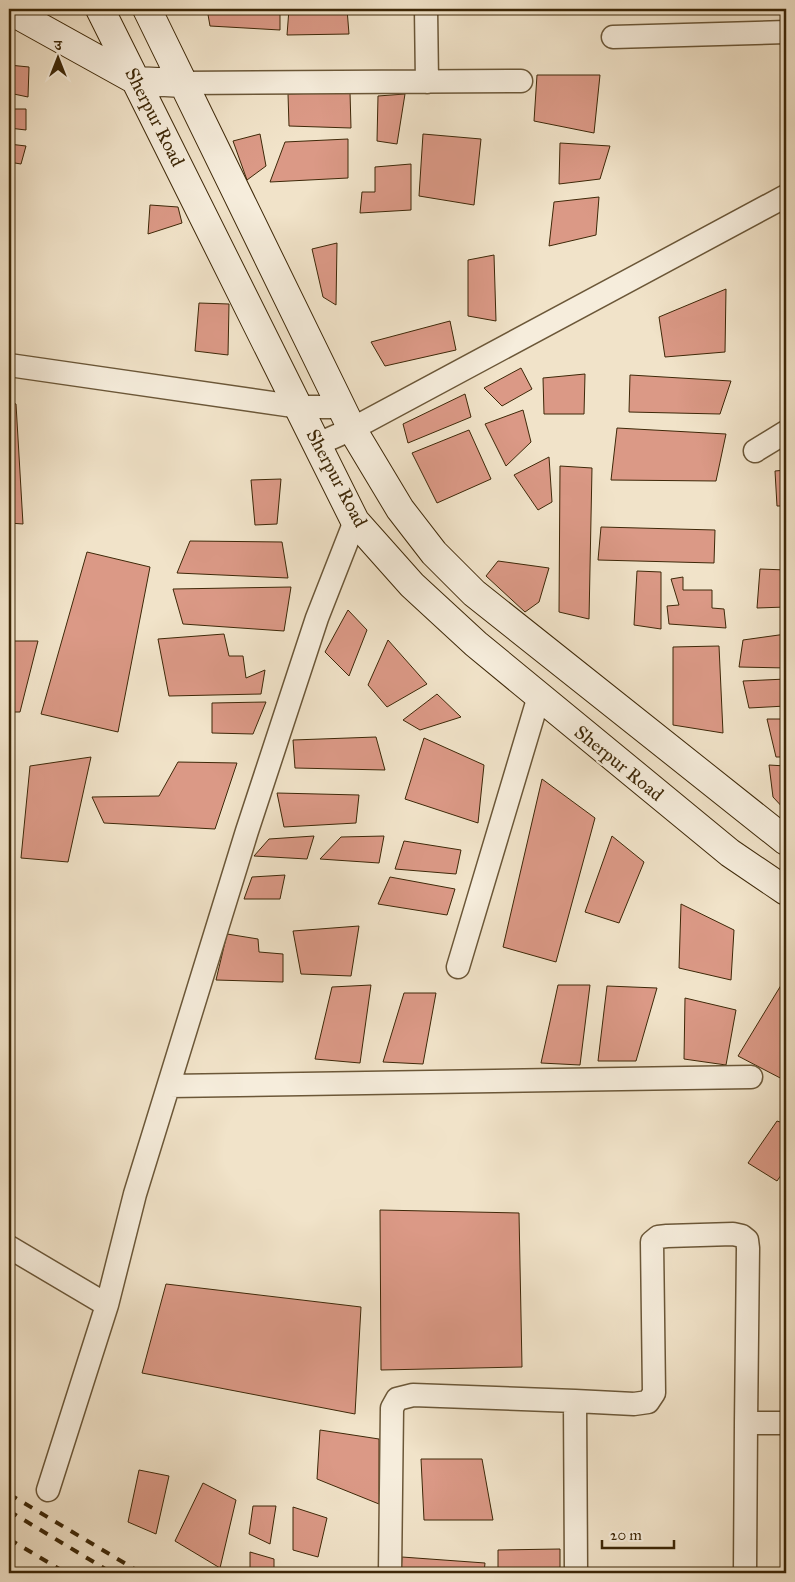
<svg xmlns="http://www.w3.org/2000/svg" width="795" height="1582" viewBox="0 0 795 1582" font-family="'IM FELL Great Primer','Noto Serif Devanagari',serif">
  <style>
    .building { fill: #db9986; stroke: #3e2808 }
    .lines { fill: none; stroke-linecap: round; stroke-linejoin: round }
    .street-casing { stroke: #6b5738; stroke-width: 25 }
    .secondary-casing { stroke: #3e2808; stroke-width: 30 }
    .street { stroke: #f6eddc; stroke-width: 22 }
    .secondary { stroke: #f6eddc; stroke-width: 28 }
    .rail { stroke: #3e2808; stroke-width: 4; stroke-dasharray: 9 9; stroke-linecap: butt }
    .labels { text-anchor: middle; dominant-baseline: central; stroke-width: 4.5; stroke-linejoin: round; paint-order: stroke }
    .street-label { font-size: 19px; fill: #3e2808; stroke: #f6eddc }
  </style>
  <rect width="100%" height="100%" fill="#f1e3c9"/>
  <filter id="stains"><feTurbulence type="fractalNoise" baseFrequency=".004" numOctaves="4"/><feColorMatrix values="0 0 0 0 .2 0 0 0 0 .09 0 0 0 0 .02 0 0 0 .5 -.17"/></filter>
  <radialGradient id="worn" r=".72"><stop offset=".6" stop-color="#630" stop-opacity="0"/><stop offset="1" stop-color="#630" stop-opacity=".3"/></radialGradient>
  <path class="building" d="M207 9H280V30L210 26Z
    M289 9H347L349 34 287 35Z
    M9 65 29 67 28 97 9 93Z
    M537 75H600L594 133 534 121Z
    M350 92 351 128 289 126 288 94Z
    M405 94 397 144 377 141 378 96Z
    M9 109H26V130L9 128Z
    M260 134 266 166 247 180 233 141Z
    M423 134 481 139 474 205 419 196Z
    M348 139V178L270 182 285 142Z
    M560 143 610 146 600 179 559 184Z
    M9 144 26 146 21 164 9 162Z
    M411 164V210L360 213 362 192H375V167Z
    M599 197 596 235 549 246 554 202Z
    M150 205 178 207 182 223 148 234Z
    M337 243 336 305 323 297 312 249Z
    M494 255 496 321 468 316V260Z
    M726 289 725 352 665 357 659 317Z
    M9 298H14L13 316H9Z
    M199 303 229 304 228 355 195 351Z
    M450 321 456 350 385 366 371 342Z
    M521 368 532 389 502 406 484 388Z
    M585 374 584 414H544L543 378Z
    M630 375 731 381 720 414 629 412Z
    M465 394 471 417 408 443 403 424Z
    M9 402 16 404 23 524 9 523Z
    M523 410 531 442 506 466 485 424Z
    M617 428 726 434 716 481 611 480Z
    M469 430 491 479 437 503 412 453Z
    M549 457 552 502 538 510 514 475Z
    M560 466 592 468 589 619 559 612Z
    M786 470V506H777L775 471Z
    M281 479 277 524 255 525 251 480Z
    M601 527 715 530 714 563 598 560Z
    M190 541 282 542 288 578 177 573Z
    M87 552 150 567 118 732 41 714Z
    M498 561 549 568 539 602 525 612 486 576Z
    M760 569 786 570V607L757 608Z
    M637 571 661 572V629L634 625Z
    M683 577V590H712V608L724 609 726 628 669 624 667 606 679 605 671 579Z
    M291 587 284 631 183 624 173 589Z
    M348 610 367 630 349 676 325 652Z
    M224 634 229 656H243L246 678 265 670 261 694 169 696 158 639Z
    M786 634V668L739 667 743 640Z
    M388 640 427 684 387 707 368 685Z
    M9 641H38L20 712H9Z
    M719 646 723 733 673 725V647Z
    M786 679V706L749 708 743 681Z
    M437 694 461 717 420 730 403 720Z
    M266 702 253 734 212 733V703Z
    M767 719H786V757H776Z
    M376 737 385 770 295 768 293 740Z
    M424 738 484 765 478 823 405 799Z
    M91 757 68 862 21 858 30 766Z
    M178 762 237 763 215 829 104 823 92 797 159 796Z
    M769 765 786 766V811L773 797Z
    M542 779 595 818 556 962 503 947Z
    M277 793 359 795 356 823 284 827Z
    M314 836 307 859 254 856 269 839Z
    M384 836 379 863 320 859 341 837Z
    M612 836 644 862 619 923 585 912Z
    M404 841 461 850 456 874 395 869Z
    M285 875 280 899H244L252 877Z
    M390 877 455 889 447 915 378 904Z
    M681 904 734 930 731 980 679 968Z
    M359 926 351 976 301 974 293 931Z
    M227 934 258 939 259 952 283 954V982L216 980Z
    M786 977V1081L738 1056Z
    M371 985 360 1063 315 1059 332 987Z
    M558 985H590L580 1065 541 1063Z
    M607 986 657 988 636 1061H598Z
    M404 993H436L423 1064 383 1062Z
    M685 998 736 1010 726 1065 684 1059Z
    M777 1121 786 1124V1168L777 1181 748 1163Z
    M380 1210 519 1213 522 1367 381 1370Z
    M166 1284 361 1307 355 1414 142 1373Z
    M320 1430 379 1439V1504L317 1479Z
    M421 1459H482L493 1520H424Z
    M139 1470 169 1476 156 1534 128 1522Z
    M203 1483 236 1500 220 1568 175 1541Z
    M253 1506H276L270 1544 249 1534Z
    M293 1507 327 1518 318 1557 293 1550Z
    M560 1549V1573H498V1550Z
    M250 1552 274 1559V1573H250Z
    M402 1557 485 1563 484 1573H401Z"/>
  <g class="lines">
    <g class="street-casing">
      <path id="street" d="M426 9 427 82
        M613 37 786 32
        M182 83 521 81
        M9 365 300 407H341
        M318 444 352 429 786 196
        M755 451 786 432
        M458 967 539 696
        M169 1086 751 1077
        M9 1247 107 1305
        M575 1401 634 1404 648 1402 654 1393 652 1242 658 1237 667 1236 733 1234 742 1236 747 1240 748 1248 746 1423
        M48 1490 107 1305 135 1194 247 831 317 618 355 521
        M390 1573 392 1408 397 1399 413 1395 575 1401 576 1573
        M745 1573 746 1423H786"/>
    </g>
    <g class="secondary-casing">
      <path id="secondary" d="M100 9 355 521 412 585 476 644 730 853 786 891
        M147 9 352 429 400 509 434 553 474 593 786 841
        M9 10 137 81 182 83"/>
    </g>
    <use href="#street" class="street"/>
    <use href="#secondary" class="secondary"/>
    <path class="rail" d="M9 1494 141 1573
      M9 1511 112 1573
      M9 1539 66 1573"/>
  </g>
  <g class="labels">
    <g class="street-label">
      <text transform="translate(155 117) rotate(63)">Sherpur Road</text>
      <text transform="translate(337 478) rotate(62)">Sherpur Road</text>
      <text transform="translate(619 763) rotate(39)">Sherpur Road</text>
    </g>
  </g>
  <rect width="795" height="1582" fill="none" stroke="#f1e3c9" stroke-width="30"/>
  <rect x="10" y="10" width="775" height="1562" fill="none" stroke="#3e2808" stroke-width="2.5"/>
  <rect x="15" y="15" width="765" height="1552" fill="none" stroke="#3e2808"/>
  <g transform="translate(58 58)" stroke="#f6eddc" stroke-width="4" paint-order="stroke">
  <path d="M0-4L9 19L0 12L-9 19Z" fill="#3e2808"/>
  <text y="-8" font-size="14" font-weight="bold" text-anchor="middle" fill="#3e2808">उ</text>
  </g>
  <path d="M602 1540v8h72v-8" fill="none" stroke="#3e2808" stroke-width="2.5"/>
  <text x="610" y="1540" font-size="15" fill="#3e2808" stroke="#f6eddc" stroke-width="4" paint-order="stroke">20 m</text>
  <rect width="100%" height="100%" filter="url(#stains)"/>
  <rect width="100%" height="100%" fill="url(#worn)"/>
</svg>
